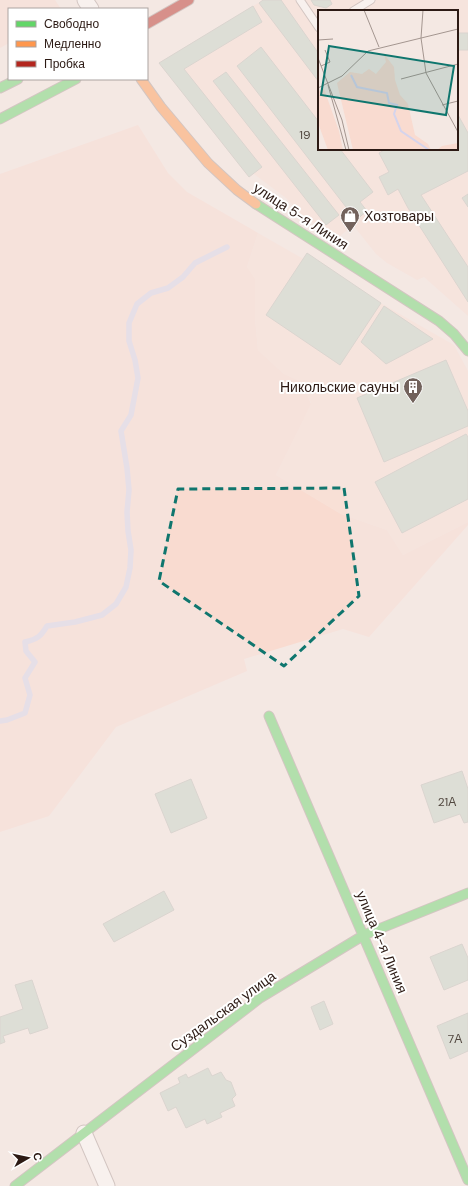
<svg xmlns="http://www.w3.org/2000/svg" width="468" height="1186" viewBox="0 0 468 1186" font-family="'DM Sans',sans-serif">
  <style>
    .built { fill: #f8e0d6; fill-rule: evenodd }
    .green { fill: #f9dbd0 }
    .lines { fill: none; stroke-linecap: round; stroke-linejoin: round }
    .stream { stroke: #d5d4ec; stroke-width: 5.5 }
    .building { fill: #c2d3c6; stroke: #babeb6 }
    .lane-casing { stroke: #aa9d98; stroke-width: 9 }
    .street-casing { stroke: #aa9d98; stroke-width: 17 }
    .fast-casing { stroke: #aa9d98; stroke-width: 11 }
    .slow-casing { stroke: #aa9d98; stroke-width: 11 }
    .jam-casing { stroke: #aa9d98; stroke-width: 11 }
    .lane { stroke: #fdfcfb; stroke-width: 7 }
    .street { stroke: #fdfcfb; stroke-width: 15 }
    .fast { stroke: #63d668; stroke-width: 9 }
    .slow { stroke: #ff974d; stroke-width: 9 }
    .jam { stroke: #b3261e; stroke-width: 9 }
    .marked { fill: none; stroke: #0f766e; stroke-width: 3; stroke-dasharray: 8 5; stroke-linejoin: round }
    .labels { text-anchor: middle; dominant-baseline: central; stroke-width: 4; stroke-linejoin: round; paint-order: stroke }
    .number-label { font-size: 12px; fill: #524840 }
    .street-label { font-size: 14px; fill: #2c1a14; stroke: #fff }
    .poi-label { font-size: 14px; fill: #2c1a14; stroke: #fff; text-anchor: start }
    .inset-river { fill: none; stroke: #d5d4ec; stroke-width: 2 }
    .inset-road { fill: none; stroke: #a49690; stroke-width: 1 }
    .view { fill: #0f766e; fill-opacity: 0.15; stroke: #0f766e; stroke-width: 2 }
    .inset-edge { fill: none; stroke: #2c1a14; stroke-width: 2 }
  </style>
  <rect width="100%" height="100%" fill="#f4e8e3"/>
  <path class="built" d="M263 0H468V316L424 277 417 280 387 263 376 254 353 225 340 236 305 218 286 198 254 174 249 177 159 63ZM319 11H457V149H319Z
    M258 233 454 345 468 371V522L403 555 387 530 341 514 276 475 311 403 302 382 284 374 258 350 255 318 247 267Z"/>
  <path class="green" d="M0 0H55L61 9H9V43L0 48Z
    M138 125 168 173 187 192 258 233 247 267 255 279V318L258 350 284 374 302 382 311 404 276 475 341 514 387 530 403 555 468 522V525L369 637 343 629 244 659 247 671 116 727 49 816 0 832V174Z"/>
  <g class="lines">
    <path class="stream" d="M0 721 7 720 25 713 30 695 25 678 35 662 26 651 25 642C38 639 41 636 47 626L75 622 102 615 116 604 126 587 130 568 131 550 128 531 127 512 129 490 127 468 121 431 131 415 138 378 135 360 129 341V323L137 304 151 293 168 288 183 277 195 263 227 247"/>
  </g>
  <path class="building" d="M263 0H281L319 54V82L259 3Z
    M311 0H330L332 4 326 8 314 5Z
    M253 6 262 22 184 69 262 167 249 177 159 63Z
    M457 33H468V50H457Z
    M261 47 319 122V149H340L373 192 360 202 367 211 356 220 237 66Z
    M226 72 339 215 326 225 213 81Z
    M457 113 468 133V171L421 195 468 267V302L408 208 398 189 388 195 379 177 389 172 379 153 386 149H457Z
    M468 194V207L462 198Z
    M307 253 381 303 340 365 266 315Z
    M384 306 433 339 386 364 361 342Z
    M446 360 468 411V426L384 462 357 398Z
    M466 434 468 437V499L402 533 375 482Z
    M462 771 468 789V822L464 823 460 814 434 823 421 785Z
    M191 779 207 818 171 833 155 794Z
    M164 891 174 910 114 942 103 924Z
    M462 944 468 958V980L444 990 430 957Z
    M32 980 48 1028 30 1034 28 1028 3 1036 5 1042 0 1044V1017L23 1009 15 985Z
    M324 1001 333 1024 320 1030 311 1007Z
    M468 1013V1051L450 1059 437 1026Z
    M208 1068 212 1076 221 1072 226 1080 231 1082 236 1095 232 1099 235 1106 220 1113 222 1117 207 1124 205 1119 186 1128 176 1107 168 1111 160 1093 180 1083 178 1078 186 1074 188 1078Z"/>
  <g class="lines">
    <g class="lane-casing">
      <path id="lane" d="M300 0 319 28
        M353 11 371 0"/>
    </g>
    <g class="street-casing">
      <path id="street" d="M85 0 91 9
        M84 1133 107 1186"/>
    </g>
    <g class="fast-casing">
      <path id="fast" d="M0 88 18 79
        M0 119 76 79
        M256 204 439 321 454 334 468 351
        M269 716 468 1180
        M15 1186 260 998 364 935 468 893"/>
    </g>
    <g class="slow-casing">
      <path id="slow" d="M141 79 161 107 208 163 237 190 256 204"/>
    </g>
    <g class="jam-casing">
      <path id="jam" d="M147 24 189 0"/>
    </g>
    <use href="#lane" class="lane"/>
    <use href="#street" class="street"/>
    <use href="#fast" class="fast"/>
    <use href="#slow" class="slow"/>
    <use href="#jam" class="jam"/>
  </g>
  <path d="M0 0H468V1186H0ZM344 488 359 596 284 666 159 581 178 489Z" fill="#f4e8e3" fill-opacity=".55" fill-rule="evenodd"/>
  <path class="marked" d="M344 488 359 596 284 666 159 581 178 489Z"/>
  <defs>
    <g id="shop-pin" transform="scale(1)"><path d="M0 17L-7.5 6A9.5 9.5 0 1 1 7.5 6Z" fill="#72625c" stroke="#fff"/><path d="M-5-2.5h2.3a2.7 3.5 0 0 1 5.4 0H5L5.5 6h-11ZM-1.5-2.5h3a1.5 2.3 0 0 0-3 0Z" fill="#fff"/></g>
    <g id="building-pin" transform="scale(1)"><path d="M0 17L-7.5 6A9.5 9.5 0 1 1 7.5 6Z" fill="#72625c" stroke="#fff"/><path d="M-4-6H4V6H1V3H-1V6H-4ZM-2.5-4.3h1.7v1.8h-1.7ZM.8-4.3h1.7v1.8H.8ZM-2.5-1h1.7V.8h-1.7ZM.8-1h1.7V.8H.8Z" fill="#fff"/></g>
  </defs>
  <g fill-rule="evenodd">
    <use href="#shop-pin" x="350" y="216"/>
    <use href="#building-pin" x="413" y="387"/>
  </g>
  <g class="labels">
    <g class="number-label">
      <text x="305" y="135">19</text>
      <text x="447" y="802">21А</text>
      <text x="455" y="1039">7А</text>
    </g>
    <g class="street-label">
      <text transform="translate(301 216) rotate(33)">улица 5-я Линия</text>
      <text transform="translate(382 942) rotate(67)">улица 4-я Линия</text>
      <text transform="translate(223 1011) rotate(-36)">Суздальская улица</text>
    </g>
    <g class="poi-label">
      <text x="364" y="216">Хозтовары</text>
      <text x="399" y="387" text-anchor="end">Никольские сауны</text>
    </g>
  </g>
  <g transform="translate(318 10)">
    <rect width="140" height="140" fill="#f4e8e3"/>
    <path d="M66 44 76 57 77 70 82 85 90 94 97 125 110 134 113 140H35L19 73 32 62 44 64 51 59 58 64 68 52ZM6 79 21 121 25 140H10L0 113V81ZM140 133V140H119L124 136Z" fill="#f9dbd0"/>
    <path class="inset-river" d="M33 65 39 77 69 83 71 93 79 95 76 104 83 121 111 140"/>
    <path class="inset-road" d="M46 0 61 37M105 0 103 28 108 63 140 122M0 30 15 29M0 48 24 110 31 140M3 56 12 52 7 40M83 69 140 54M10 75 28 140M0 78 24 66 50 41 140 19M124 95 140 91"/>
    <path class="view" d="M11 36 136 56 128 105 3 85Z"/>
    <rect width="140" height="140" class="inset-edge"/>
  </g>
  <rect x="8" y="8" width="140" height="72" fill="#ffffff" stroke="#aba3a1"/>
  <rect x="16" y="21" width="20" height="6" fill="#63d668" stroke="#aba3a1"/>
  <text x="44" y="28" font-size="12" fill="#2c1a14">Свободно</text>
  <rect x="16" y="41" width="20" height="6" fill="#ff974d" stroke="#aba3a1"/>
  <text x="44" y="48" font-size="12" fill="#2c1a14">Медленно</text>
  <rect x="16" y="61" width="20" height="6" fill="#b3261e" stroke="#aba3a1"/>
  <text x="44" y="68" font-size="12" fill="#2c1a14">Пробка</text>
  <g transform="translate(28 1158) rotate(81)" stroke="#ffffff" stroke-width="3" paint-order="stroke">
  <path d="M0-3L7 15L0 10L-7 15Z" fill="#2c1a14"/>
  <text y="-6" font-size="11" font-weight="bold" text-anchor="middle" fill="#2c1a14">С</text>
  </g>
</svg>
